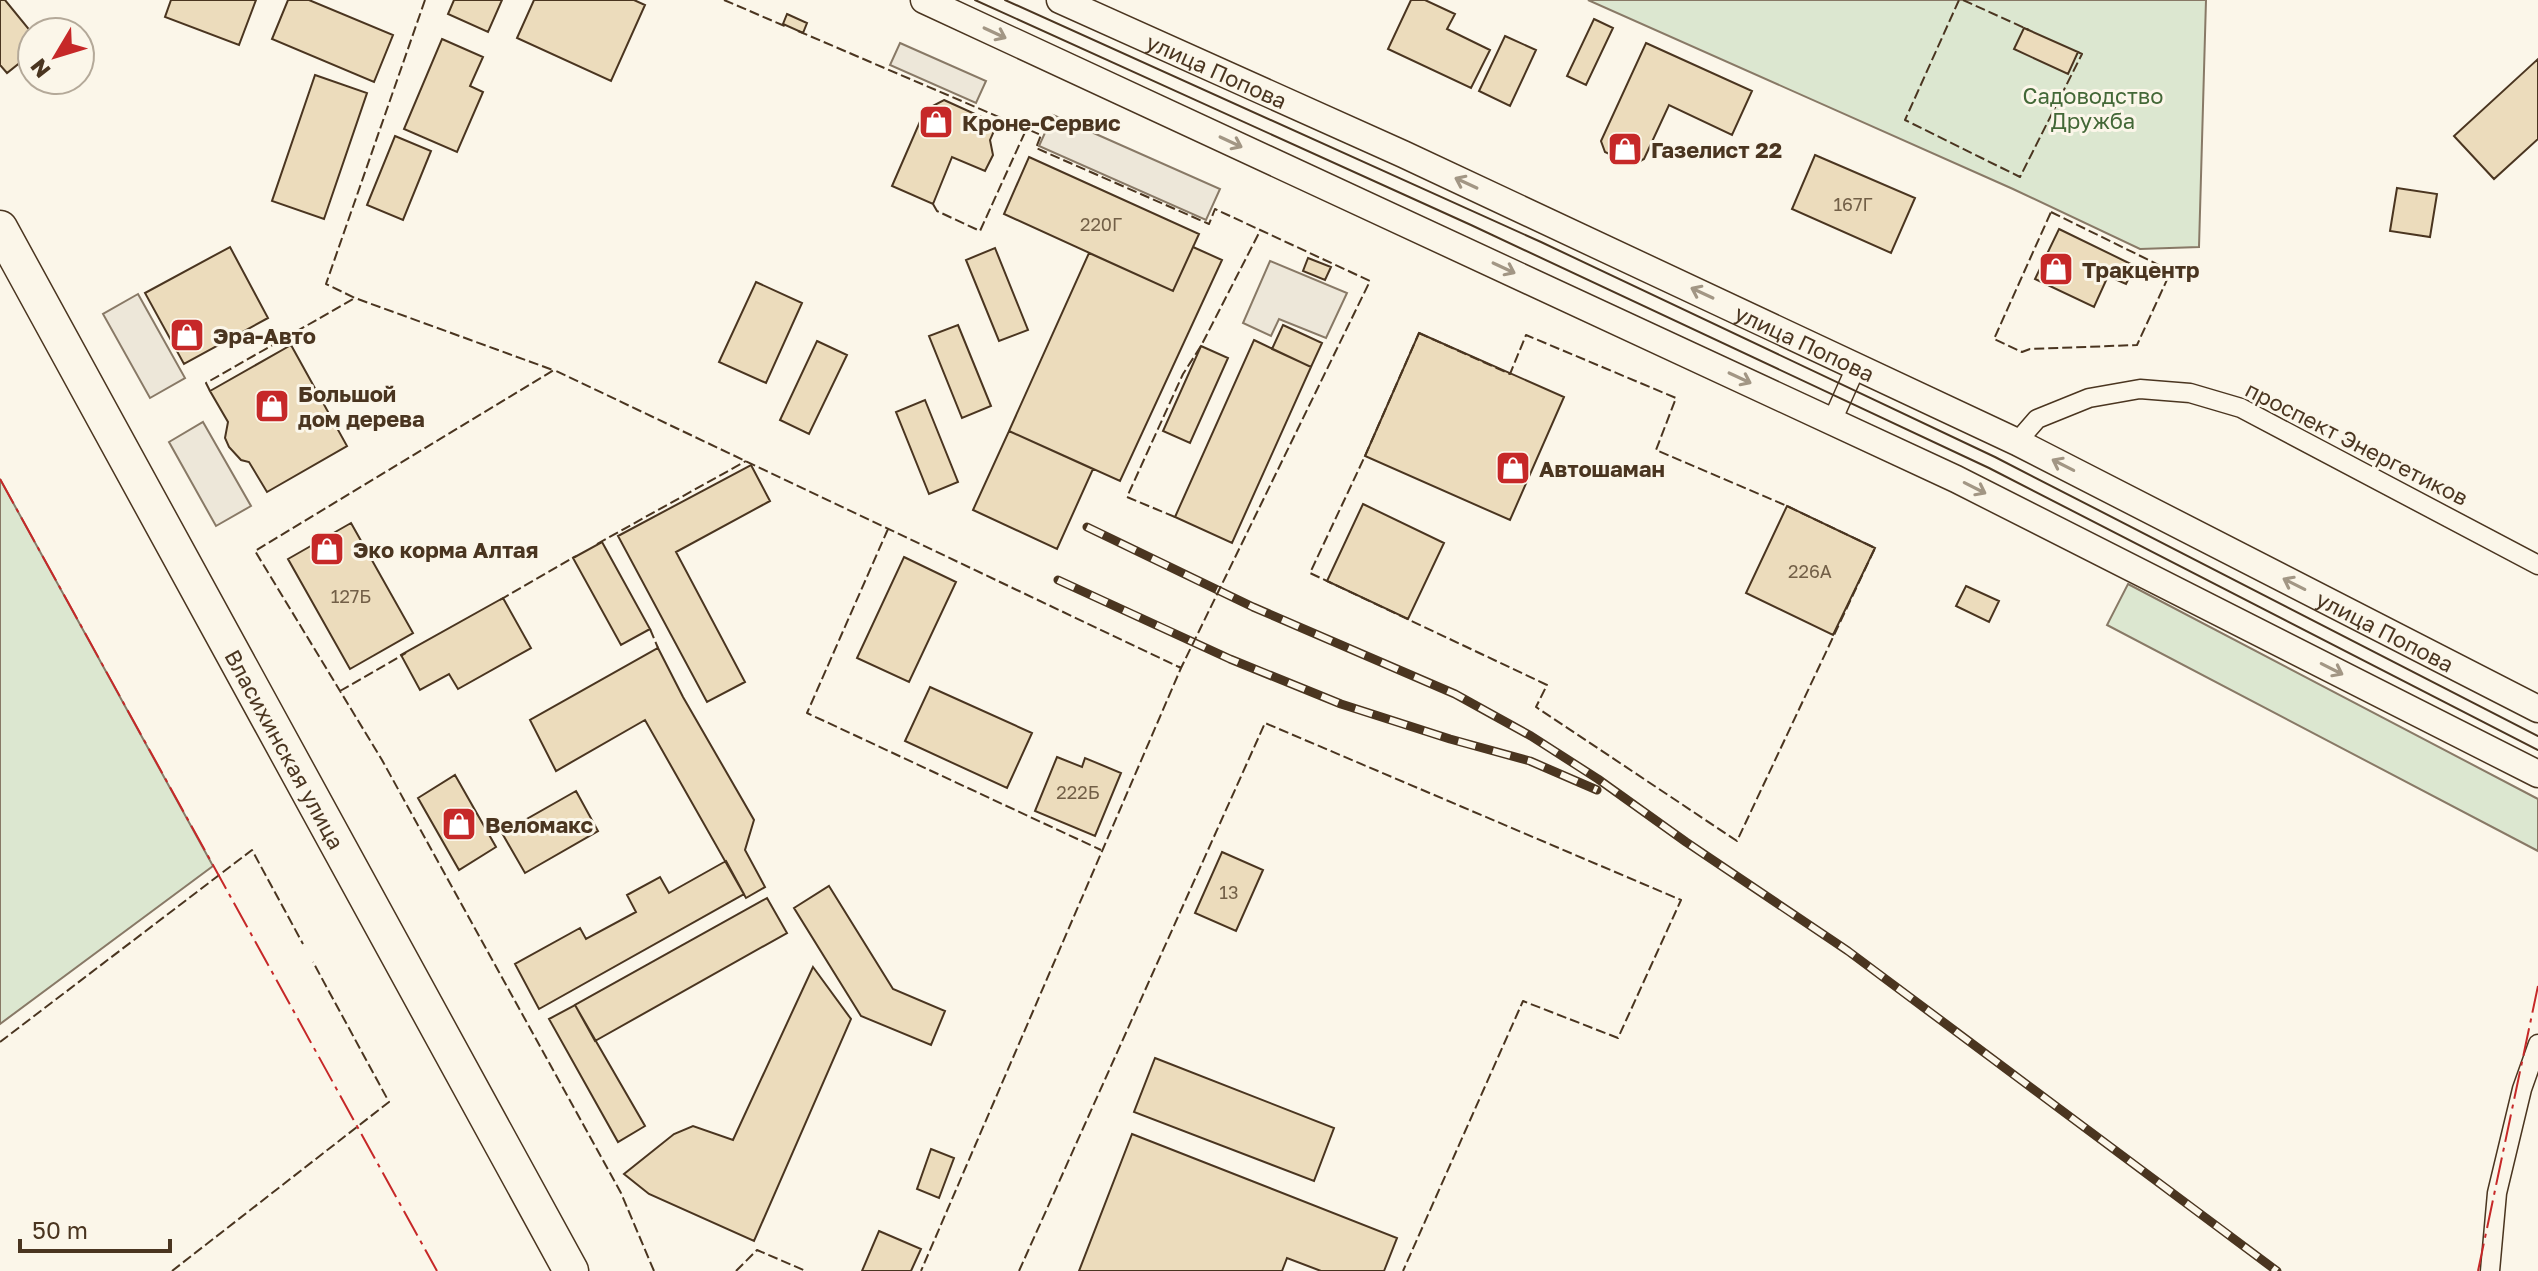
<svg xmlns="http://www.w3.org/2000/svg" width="2538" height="1271" viewBox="0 0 2538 1271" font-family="'Golos Text',sans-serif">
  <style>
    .green { fill: #dce7d0; stroke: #887966; stroke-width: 2 }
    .parking { fill: #ede7d9; stroke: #887966; stroke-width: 2 }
    .building { fill: #ecdcbc; stroke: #4a3520; stroke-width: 2 }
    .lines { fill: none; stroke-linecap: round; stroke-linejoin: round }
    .street-casing { stroke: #4a3520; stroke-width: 21 }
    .secondary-casing { stroke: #4a3520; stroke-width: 29 }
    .highway-casing { stroke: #4a3520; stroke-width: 37 }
    .street { stroke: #fbf6e9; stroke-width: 18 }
    .secondary { stroke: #fbf6e9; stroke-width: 26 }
    .highway { stroke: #fbf6e9; stroke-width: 34 }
    .tram { stroke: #4a3520; stroke-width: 2 }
    .rail-casing { stroke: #4a3520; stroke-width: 9 }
    .rail { stroke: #fbf6e9; stroke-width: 6; stroke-dasharray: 18; stroke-linecap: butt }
    .fence { stroke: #4a3520; stroke-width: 2; stroke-dasharray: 10 4; stroke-linecap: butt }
    .power { stroke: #c62828; stroke-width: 2; stroke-dasharray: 28 6 4 6; stroke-linecap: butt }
    .oneway { stroke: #a29684 }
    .labels { text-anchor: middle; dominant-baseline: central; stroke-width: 6; stroke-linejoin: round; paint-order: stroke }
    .number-label { font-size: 18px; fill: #725f47 }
    .street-label { font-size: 22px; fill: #4a3520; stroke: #fbf6e9 }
    .park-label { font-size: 22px; fill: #436837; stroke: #fbf6e9 }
    .poi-label { font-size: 22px; font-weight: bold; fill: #4a3520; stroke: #fbf6e9; text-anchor: start }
  </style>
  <rect width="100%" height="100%" fill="#fbf6e9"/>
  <path class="green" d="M1588 0H2206L2199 247 2140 249 2013 189Z
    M0 479 213 866 0 1024Z
    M2128 584 2538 799V851L2107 625Z"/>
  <path class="parking" d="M900 43 986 81 976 103 890 65Z
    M1053 115 1220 189 1206 220 1039 146Z
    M1270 261 1347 293 1326 338 1279 319 1271 336 1243 323Z
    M138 294 185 378 150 398 103 314Z
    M203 422 251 506 216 526 169 442Z"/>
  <path class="building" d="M0 0H5L32 33V53L7 73 0 65Z
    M171 0H256L239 45 165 17Z
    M288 0H309L393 35 374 82 272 39Z
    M454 0H502L488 32 448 14Z
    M534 0H634L645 5 611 81 517 38Z
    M1411 0H1425L1455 14 1447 29 1490 50 1471 88 1388 49Z
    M787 14 807 23 803 33 783 24Z
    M1594 19 1613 28 1586 85 1567 76Z
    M2024 28 2078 52 2068 74 2014 49Z
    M1505 36 1536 50 1510 106 1479 91Z
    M442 39 483 57 470 86 483 92 457 152 404 129Z
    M1646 43 1752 91 1732 135 1669 105 1644 159 1633 165 1605 152 1601 141Z
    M2538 59V139L2494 179 2454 136Z
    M315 75 367 93 324 219 272 201Z
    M944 100 997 124 990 140 993 155 985 171 952 157 933 204 892 186 925 110Z
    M395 136 431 151 403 220 367 205Z
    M1815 155 1915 198 1891 253 1792 209Z
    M1029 157 1199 234 1173 291 1004 214Z
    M2397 188 2437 194 2430 237 2390 231Z
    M2059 229 2135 266 2126 284 2108 276 2094 307 2035 279Z
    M230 247 268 318 184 364 145 293Z
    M1193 247 1222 260 1120 481 1009 431 1089 253 1173 291Z
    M995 248 1028 330 999 341 966 260Z
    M1308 258 1331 267 1325 280 1303 271Z
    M756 282 802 303 766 383 719 362Z
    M958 325 991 406 962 418 929 336Z
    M1283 325 1322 343 1311 367 1272 349Z
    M1419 333 1564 397 1510 520 1365 456Z
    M1254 340 1311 367 1232 543 1175 517Z
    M817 341 847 355 809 434 780 420Z
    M291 345 347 446 267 492 249 462 241 460 229 447 225 438 228 422 210 391Z
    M1201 346 1228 358 1190 443 1163 431Z
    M925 400 958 482 929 494 896 412Z
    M1009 431 1093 469 1057 549 973 510Z
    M751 465 770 501 676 552 745 682 707 702 618 536Z
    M1363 504 1444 543 1408 619 1327 581Z
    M1787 506 1875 548 1833 635 1746 593Z
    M351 523 413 633 350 669 288 559Z
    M602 542 650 629 621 645 573 558Z
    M904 557 956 582 909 682 857 658Z
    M1966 586 1999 601 1989 622 1956 606Z
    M503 598 531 648 458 689 449 674 420 690 401 655Z
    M658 648 683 697 754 820 745 850 765 887 746 898 645 720 556 771 530 720Z
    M930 687 1032 733 1007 788 905 741Z
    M1057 757 1082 767 1085 758 1121 773 1095 836 1035 811Z
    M455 775 496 847 459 870 418 798Z
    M576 791 598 831 525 873 502 833Z
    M1222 852 1263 870 1236 931 1195 913Z
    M726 861 744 894 539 1009 515 964 580 928 586 939 636 912 627 895 660 877 669 893Z
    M829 886 893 989 945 1011 931 1045 861 1016 794 908Z
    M767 898 787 933 595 1041 575 1005Z
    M813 967 851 1019 754 1241 649 1194 624 1174 674 1134 693 1126 733 1140Z
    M575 1005 645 1126 618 1142 549 1019Z
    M1155 1058 1334 1128 1314 1181 1134 1112Z
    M1132 1134 1397 1238 1384 1271H1321L1287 1258 1282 1271H1079Z
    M931 1149 954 1158 939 1198 917 1189Z
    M879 1231 921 1249 911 1271H862Z"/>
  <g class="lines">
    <g class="street-casing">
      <path id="street" d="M1832 421 1857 365
        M2017 442 2037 419 2089 398 2140 389 2190 393 2241 408 2538 565
        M2490 1271 2497 1193 2522 1089 2538 1044"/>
    </g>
    <g class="secondary-casing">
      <g id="secondary">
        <path d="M924 0 1956 479 2538 774"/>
        <path id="s1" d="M1060 0 1403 154 2017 442 2538 709"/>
      </g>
    </g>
    <g class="highway-casing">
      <g id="highway">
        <path id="s2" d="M0 228 571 1271"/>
      </g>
    </g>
    <use href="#street" class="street"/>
    <use href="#secondary" class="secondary"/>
    <use href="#highway" class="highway"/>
    <path class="tram" d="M975 0 1471 225 1989 468 2538 750
      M1005 0 1541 242 1995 457 2538 736"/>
    <g class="rail-casing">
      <path id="rail" d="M1087 527 1253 607 1455 694 1531 736 1598 779 1686 842 1848 951 2277 1271
        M1058 580 1230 659 1341 704 1450 739 1530 761 1597 790"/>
    </g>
    <use href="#rail" class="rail"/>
    <path class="fence" d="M425 0 326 284 355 298 553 370
      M724 0 787 27
      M1959 0 1905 120 2020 177 2082 54 2076 51
      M1963 0 2029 30
      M798 31 1041 135 1036 148 1209 224 1215 209 1370 281 1181 668 1178 666
      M933 204 937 211 980 231 1026 130
      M2051 212 2171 271 2137 345 2030 349 2022 352 1994 339Z
      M1419 333 1510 374 1526 335 1676 398 1656 450 1787 506 1875 548 1737 841 1536 707 1547 685 1310 573 1365 456Z
      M210 391 206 383 355 298
      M1175 517 1127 497 1183 374 1201 346 1260 231
      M888 529 807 713 1101 850
      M597 544 746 461
      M500 600 576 556
      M650 629 658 648
      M340 691 406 653
      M0 1042 252 850 303 944
      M172 1271 389 1102 313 962
      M654 1271 621 1193 473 925 382 760 255 551 554 370 1181 668 921 1271
      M736 1271 757 1250 806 1271
      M1019 1271 1265 723 1681 900 1618 1038 1523 1001 1403 1271"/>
    <path class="power" d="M0 479 437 1271
      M2478 1271 2538 986"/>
  </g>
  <defs><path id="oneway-shaft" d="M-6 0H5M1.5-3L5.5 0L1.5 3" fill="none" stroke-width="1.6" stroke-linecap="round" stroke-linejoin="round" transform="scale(2)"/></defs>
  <g class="oneway">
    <use href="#oneway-shaft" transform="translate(995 33) rotate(25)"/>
    <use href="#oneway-shaft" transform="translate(1231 142) rotate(25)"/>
    <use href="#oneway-shaft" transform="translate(1466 183) rotate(-155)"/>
    <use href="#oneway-shaft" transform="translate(1504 268) rotate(25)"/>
    <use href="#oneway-shaft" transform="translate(1702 293) rotate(-155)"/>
    <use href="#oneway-shaft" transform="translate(1740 378) rotate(25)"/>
    <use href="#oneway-shaft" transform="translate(2063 465) rotate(-153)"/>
    <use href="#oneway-shaft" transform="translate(1975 488) rotate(27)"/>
    <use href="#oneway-shaft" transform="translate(2294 584) rotate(-153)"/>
    <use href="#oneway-shaft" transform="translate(2332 669) rotate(27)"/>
  </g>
  <defs>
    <g id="shop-square" transform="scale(1.8)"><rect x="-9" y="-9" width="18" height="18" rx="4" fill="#c62828" stroke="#fbf6e9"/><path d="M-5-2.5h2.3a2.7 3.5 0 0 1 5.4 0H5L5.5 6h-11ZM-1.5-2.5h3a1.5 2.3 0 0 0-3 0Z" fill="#fff"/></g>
  </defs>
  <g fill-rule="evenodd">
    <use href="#shop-square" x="936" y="122"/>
    <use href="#shop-square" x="1625" y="149"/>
    <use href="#shop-square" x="2056" y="269"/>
    <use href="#shop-square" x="187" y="335"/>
    <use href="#shop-square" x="272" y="406"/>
    <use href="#shop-square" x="1513" y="468"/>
    <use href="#shop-square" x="327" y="549"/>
    <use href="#shop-square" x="459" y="824"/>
  </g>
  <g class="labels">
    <g class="number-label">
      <text x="1853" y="204">167Г</text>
      <text x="1101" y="224">220Г</text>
      <text x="1810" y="571">226А</text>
      <text x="351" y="596">127Б</text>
      <text x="1078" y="792">222Б</text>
      <text x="1229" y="892">13</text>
    </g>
    <g class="street-label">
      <text stroke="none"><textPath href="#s1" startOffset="172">улица Попова</textPath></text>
      <text stroke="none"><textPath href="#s1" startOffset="820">улица Попова</textPath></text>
      <text transform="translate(2357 443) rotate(27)">проспект Энергетиков</text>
      <text stroke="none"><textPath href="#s1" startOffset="1468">улица Попова</textPath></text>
      <text stroke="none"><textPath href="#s2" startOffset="594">Власихинская улица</textPath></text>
    </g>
    <g class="park-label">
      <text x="2093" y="95">Садоводство<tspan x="2093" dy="25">Дружба</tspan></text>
    </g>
    <g class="poi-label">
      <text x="962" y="122">Кроне-Сервис</text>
      <text x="1651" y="149">Газелист 22</text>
      <text x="2082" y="269">Тракцентр</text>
      <text x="213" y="335">Эра-Авто</text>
      <text x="298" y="393">Большой<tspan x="298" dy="25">дом дерева</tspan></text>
      <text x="1539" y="468">Автошаман</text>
      <text x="353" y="549">Эко корма Алтая</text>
      <text x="485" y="824">Веломакс</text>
    </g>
  </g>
  <g transform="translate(56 56) rotate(232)"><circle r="38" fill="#fbf6e9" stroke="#b4a999" stroke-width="2"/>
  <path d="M0-6L14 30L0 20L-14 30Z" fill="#c62828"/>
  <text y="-12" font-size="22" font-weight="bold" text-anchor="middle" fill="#4a3520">N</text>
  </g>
  <path d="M20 1239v12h150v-12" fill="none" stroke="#4a3520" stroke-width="4"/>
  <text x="32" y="1239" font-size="24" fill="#4a3520" stroke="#fbf6e9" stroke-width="6" paint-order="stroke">50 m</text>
</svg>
